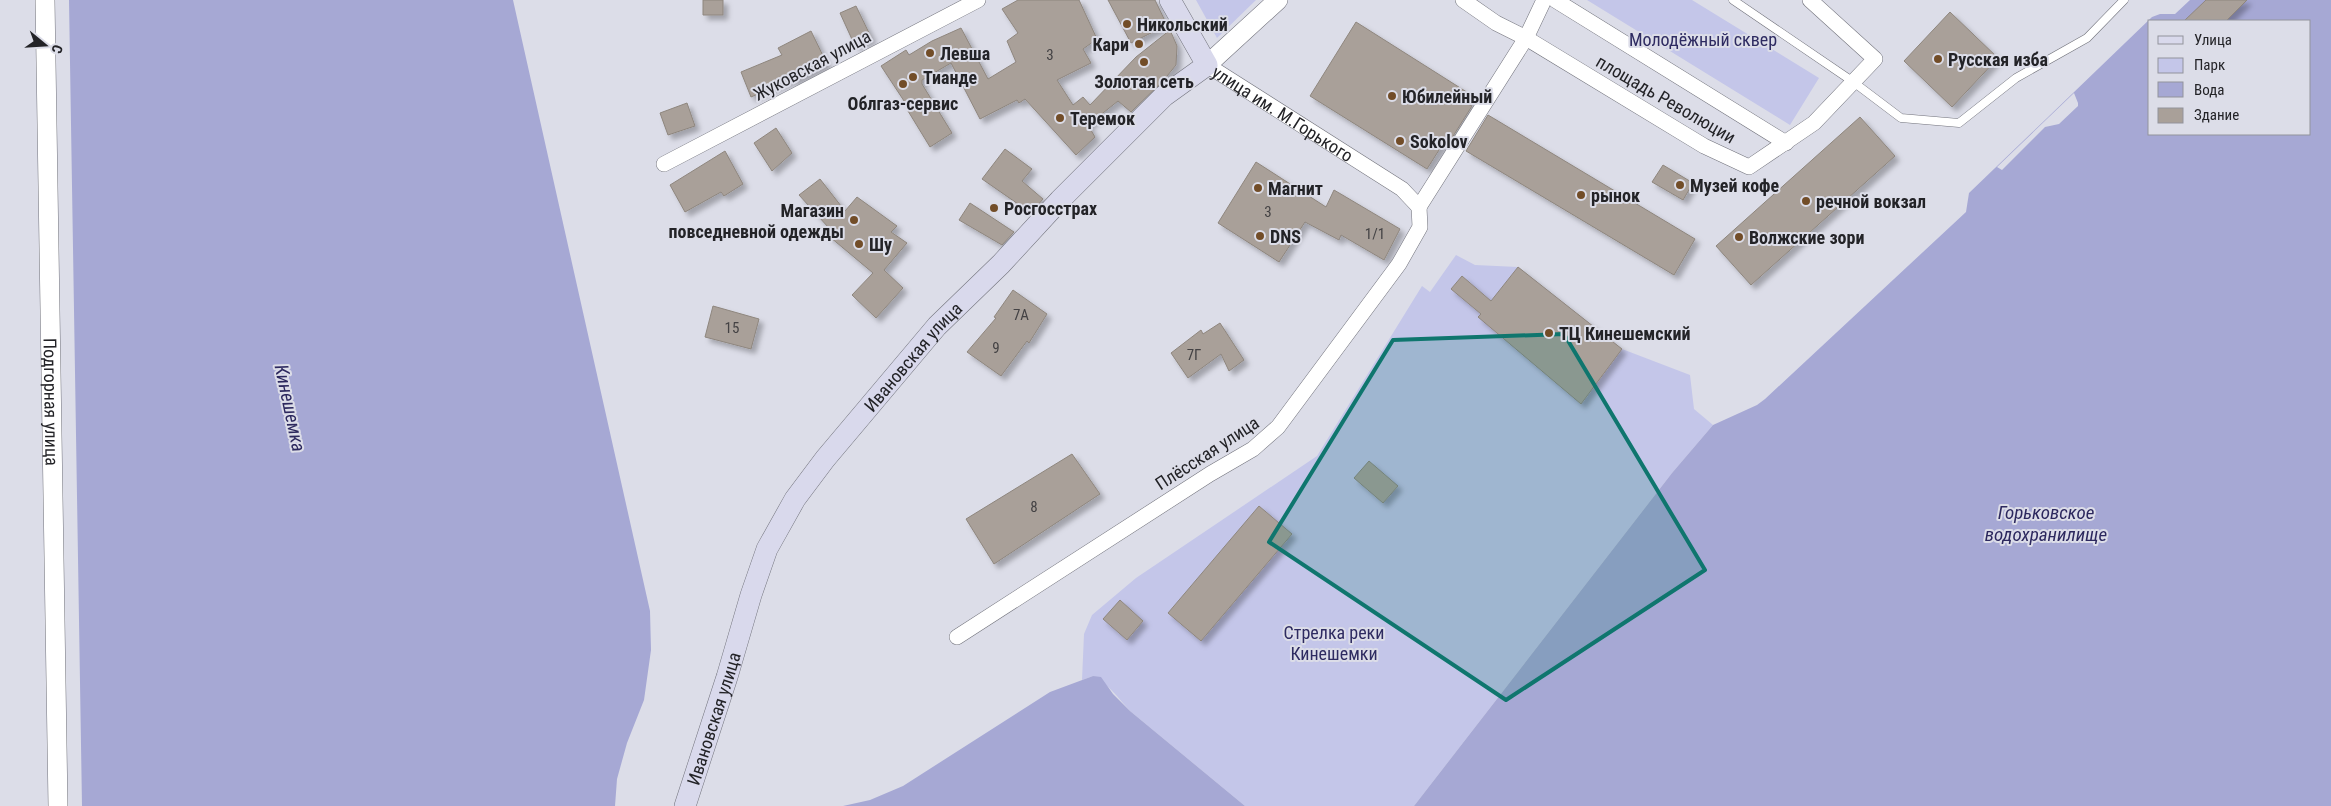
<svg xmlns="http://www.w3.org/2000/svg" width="2331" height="806" viewBox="0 0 2331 806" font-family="'Roboto Condensed',sans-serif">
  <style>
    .green { fill: #c4c6e9 }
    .water { fill: #a6a8d4; fill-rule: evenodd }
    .pier { fill: #dcdde8 }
    .building { fill: #a9a099; stroke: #8e867e; filter: url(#shadow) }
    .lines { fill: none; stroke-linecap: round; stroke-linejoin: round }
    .service-casing { stroke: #71727b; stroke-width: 9 }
    .minor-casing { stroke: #71727b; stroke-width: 16 }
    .tertiary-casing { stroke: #71727b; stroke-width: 20 }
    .secondary-casing { stroke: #71727b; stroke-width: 22 }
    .service { stroke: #fff; stroke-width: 8 }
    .minor { stroke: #fff; stroke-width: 15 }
    .tertiary { stroke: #fff; stroke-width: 19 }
    .secondary { stroke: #d9d9ec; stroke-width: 21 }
    .marked { fill: #0f766e; fill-opacity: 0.2; stroke: #0f766e; stroke-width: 4; stroke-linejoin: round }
    .poi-dot { fill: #724d28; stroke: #dcdde8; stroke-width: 2 }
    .labels { text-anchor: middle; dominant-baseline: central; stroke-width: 4; stroke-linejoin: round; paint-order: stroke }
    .number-label { font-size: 15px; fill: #444244 }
    .poi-label { font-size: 18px; font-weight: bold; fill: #232327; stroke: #dcdde8; text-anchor: start }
    .park-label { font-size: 18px; fill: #2e2b61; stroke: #dcdde8 }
    .street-label { font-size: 18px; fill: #232327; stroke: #dcdde8 }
    .water-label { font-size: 19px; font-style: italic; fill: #2c285e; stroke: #dcdde8 }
  </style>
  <defs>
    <filter id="shadow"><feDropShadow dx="4.5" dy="4.5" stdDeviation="2.5" flood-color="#0004"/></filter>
  </defs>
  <rect width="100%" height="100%" fill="#dcdde8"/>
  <path class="green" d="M1196 0H1256L1217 38Z
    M1587 0H1692L1819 78 1790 125Z
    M1456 255 1475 265 1518 267 1622 349 1690 375 1694 409 1713 425 1672 473 1414 806H1245L1130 711C1118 698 1109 684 1093 676L1082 680 1084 634 1092 615 1136 578 1317 456 1422 286 1430 292Z"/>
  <path class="water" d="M69 0H513L650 611 651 650 644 700 627 743 617 779 615 806H82Z
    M2190 0H2331V806H1414L1672 473 1713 425 1757 405 1765 399 1966 212 1969 193 2152 17 2160 14H2175ZM2150 21H2310V134H2150Z
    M1093 676 1101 677 1113 694 1130 711 1245 806H843L870 800 903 786 1050 692Z"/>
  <path class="pier" d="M2074 93 2078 103V106L2059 124 2045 127 2002 170 1997 167Z"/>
  <path class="building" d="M703 0H723V15H703Z
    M1018 0H1079L1097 39 1083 49 1091 63 1057 80 1073 105 1083 97 1090 105 1136 57 1170 30 1177 46 1176 65 1163 81 1131 112 1118 101 1088 125 1095 137 1076 155 1025 99 1019 103 1017 100 980 119 951 63 922 80V84L952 133 930 147 908 111 910 110 881 66 906 50 909 55 932 41 961 28 988 79 1016 62 1007 41 1018 33 1002 9Z
    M1108 0H1155L1167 25 1131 43Z
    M2206 0H2247L2226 21H2184Z
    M856 6 872 39 855 46 840 13Z
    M1950 12 1998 58 1952 107 1904 61Z
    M1356 22 1473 96 1468 104 1472 106 1450 141 1446 139 1427 169 1310 96Z
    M811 31 827 64 794 81 793 79 751 97 741 72 782 55 778 48Z
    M687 103 695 126 668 135 660 113Z
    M1488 115 1695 239 1674 275 1466 151Z
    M1860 117 1895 156 1751 285 1716 246Z
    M776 128 792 153 772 171 754 143Z
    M1005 149 1032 169 1022 181 1043 199 1031 213 982 179Z
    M725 151 743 184 724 196 721 192 685 212 670 185Z
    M1256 162 1326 207 1334 190 1400 229 1384 260 1341 235 1339 240 1305 222 1279 262 1218 223Z
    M1663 165 1693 183 1683 200 1652 182Z
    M820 179 845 211 857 197 897 226 891 232 907 243 884 270 903 288 876 318 852 295 873 273 824 232 828 227 799 195Z
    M970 203 1014 232 1002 245 959 220Z
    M1518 267 1622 349 1581 404 1478 317 1481 314 1451 289 1462 276 1491 301Z
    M1013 290 1047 314 1029 343 1027 341 1001 376 967 352 996 318 994 317Z
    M713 306 759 319 751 349 705 337Z
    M1220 323 1244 360 1229 371 1221 354 1188 378 1171 353 1201 330 1203 334Z
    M1072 454 1100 494 994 564 966 519Z
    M1369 461 1398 486 1383 503 1354 478Z
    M1259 506 1292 534 1201 641 1168 613Z
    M1120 600 1143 621 1127 640 1103 619Z"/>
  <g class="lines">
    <g class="service-casing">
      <path id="service" d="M1733 0 1852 81 1901 118 1959 123 2016 78 2087 38 2124 0"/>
    </g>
    <g class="minor-casing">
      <g id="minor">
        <path d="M1463 0 1496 23 1526 38 1704 146 1749 167 1814 123 1875 59 1810 0"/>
        <path d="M1555 0 1786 143"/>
        <path id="s1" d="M1207 65 1402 189 1419 207"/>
        <path d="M664 164 978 0"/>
        <path d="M1419 207 1526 38 1544 0"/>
        <path d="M957 637 1210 474 1253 449 1278 427 1399 264 1420 227 1419 207"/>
      </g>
    </g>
    <g class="tertiary-casing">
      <g id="tertiary">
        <path id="s2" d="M45 0 58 806"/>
        <path d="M1207 65 1278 0"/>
      </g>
    </g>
    <g class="secondary-casing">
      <g id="secondary">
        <path id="s3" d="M685 806 727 677 751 595 767 549 795 499 825 459 937 326 1001 264 1060 200 1164 96 1207 65 1170 0"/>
      </g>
    </g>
    <use href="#service" class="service"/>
    <use href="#minor" class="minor"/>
    <use href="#tertiary" class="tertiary"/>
    <use href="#secondary" class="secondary"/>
  </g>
  <path class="marked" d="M1564 334 1705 570 1506 700 1269 542 1393 340Z"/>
  <g class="poi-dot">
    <circle cx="1127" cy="24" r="5"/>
    <circle cx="1139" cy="44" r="5"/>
    <circle cx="930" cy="53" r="5"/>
    <circle cx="1938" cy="59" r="5"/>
    <circle cx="1144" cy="62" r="5"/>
    <circle cx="913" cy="77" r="5"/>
    <circle cx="903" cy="84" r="5"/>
    <circle cx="1392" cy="96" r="5"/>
    <circle cx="1060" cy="118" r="5"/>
    <circle cx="1400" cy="141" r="5"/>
    <circle cx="1680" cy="185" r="5"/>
    <circle cx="1258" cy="188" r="5"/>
    <circle cx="1581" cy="195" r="5"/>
    <circle cx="1806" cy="201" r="5"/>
    <circle cx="994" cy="208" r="5"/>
    <circle cx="854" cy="220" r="5"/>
    <circle cx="1260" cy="236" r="5"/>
    <circle cx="1739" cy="237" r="5"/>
    <circle cx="859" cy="244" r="5"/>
    <circle cx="1549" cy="333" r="5"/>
  </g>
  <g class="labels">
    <g class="number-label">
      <text x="1050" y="55">3</text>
      <text x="1268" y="212">3</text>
      <text x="1375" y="234">1/1</text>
      <text x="1021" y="315">7А</text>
      <text x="732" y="328">15</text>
      <text x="996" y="348">9</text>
      <text x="1194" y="355">7Г</text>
      <text x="1034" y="507">8</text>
    </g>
    <g class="poi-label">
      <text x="1137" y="24">Никольский</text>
      <text x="1129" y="44" text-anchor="end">Кари</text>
      <text x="940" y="53">Левша</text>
      <text x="1948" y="59">Русская изба</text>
      <text x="923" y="77">Тианде</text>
      <text x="1144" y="81" text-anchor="middle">Золотая сеть</text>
      <text x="1402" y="96">Юбилейный</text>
      <text x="903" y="103" text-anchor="middle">Облгаз-сервис</text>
      <text x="1070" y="118">Теремок</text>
      <text x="1410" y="141">Sokolov</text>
      <text x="1690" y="185">Музей кофе</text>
      <text x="1268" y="188">Магнит</text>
      <text x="1591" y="195">рынок</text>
      <text x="1816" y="201">речной вокзал</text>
      <text x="1004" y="208">Росгосстрах</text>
      <text x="844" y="210" text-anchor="end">Магазин<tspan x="844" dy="21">повседневной одежды</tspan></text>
      <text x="1270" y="236">DNS</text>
      <text x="1749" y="237">Волжские зори</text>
      <text x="869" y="244">Шу</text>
      <text x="1559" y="333">ТЦ Кинешемский</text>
    </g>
    <g class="park-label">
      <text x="1703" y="39">Молодёжный сквер</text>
      <text x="1334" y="632">Стрелка реки<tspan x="1334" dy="21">Кинешемки</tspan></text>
    </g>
    <g class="street-label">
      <text transform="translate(812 65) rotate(-28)">Жуковская улица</text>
      <text transform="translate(1666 99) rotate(30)">площадь Революции</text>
      <text stroke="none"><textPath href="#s1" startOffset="90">улица им. М.Горького</textPath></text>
      <text stroke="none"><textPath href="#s3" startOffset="512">Ивановская улица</textPath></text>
      <text stroke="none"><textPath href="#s2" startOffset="402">Подгорная улица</textPath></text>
      <text transform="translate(1207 453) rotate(-33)">Плёсская улица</text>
      <text stroke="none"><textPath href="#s3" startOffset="92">Ивановская улица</textPath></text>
    </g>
    <g class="water-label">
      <text transform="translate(290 408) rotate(78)">Кинешемка</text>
      <text x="2046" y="512">Горьковское<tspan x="2046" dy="22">водохранилище</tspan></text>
    </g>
  </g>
  <rect x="2148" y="20" width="162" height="115" fill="#dcdde8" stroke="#92939b"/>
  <rect x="2158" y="36" width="25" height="8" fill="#d9d9ec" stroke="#92939b"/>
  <text x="2194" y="45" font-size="15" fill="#232327">Улица</text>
  <rect x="2158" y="58" width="25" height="15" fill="#c4c6e9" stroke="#92939b"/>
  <text x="2194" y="70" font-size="15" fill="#232327">Парк</text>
  <rect x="2158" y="82" width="25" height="15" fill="#a6a8d4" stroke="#92939b"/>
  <text x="2194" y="95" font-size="15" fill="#232327">Вода</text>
  <rect x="2158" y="108" width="25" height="15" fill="#a9a099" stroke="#92939b"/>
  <text x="2194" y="120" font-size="15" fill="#232327">Здание</text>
  <g transform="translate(45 45) rotate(108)" stroke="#dcdde8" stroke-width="4" paint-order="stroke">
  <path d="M0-4L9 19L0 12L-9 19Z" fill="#232327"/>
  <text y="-8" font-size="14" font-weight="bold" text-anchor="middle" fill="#232327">С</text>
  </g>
</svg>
